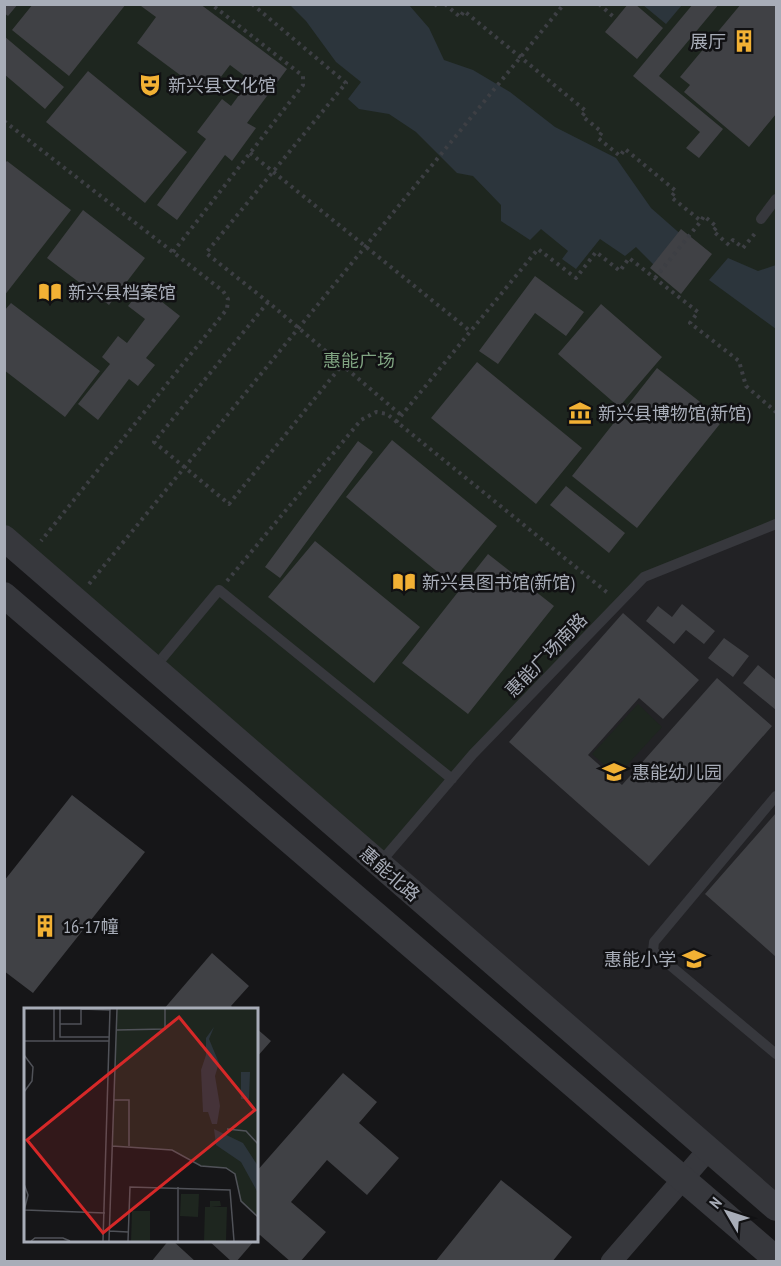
<svg xmlns="http://www.w3.org/2000/svg" width="781" height="1266" viewBox="0 0 781 1266" font-family="'PT Sans Narrow','Noto Sans SC',sans-serif">
  <style>
    .built { fill: #222225 }
    .green { fill: #1e261f }
    .water { fill: #2c353c }
    .building { fill: #404145 }
    .lines { fill: none; stroke-linecap: round; stroke-linejoin: round }
    .path { stroke: #3d3f44; stroke-width: 4; stroke-dasharray: 3 4.5; stroke-linecap: butt }
    .service { stroke: #37383d; stroke-width: 10 }
    .minor { stroke: #37383d; stroke-width: 21 }
    .tertiary { stroke: #37383d; stroke-width: 26 }
    .labels { text-anchor: middle; dominant-baseline: central; stroke-width: 5; stroke-linejoin: round; paint-order: stroke }
    .poi-label { font-size: 18px; fill: #a8adb8; stroke: #111113; text-anchor: start }
    .park-label { font-size: 18px; fill: #7fa381; stroke: #111113 }
    .street-label { font-size: 18px; fill: #a8adb8; stroke: #111113 }
    .inset-road { fill: none; stroke: #505258; stroke-width: 1.5 }
    .view { fill: #d62828; fill-opacity: 0.15; stroke: #d62828; stroke-width: 3 }
    .inset-edge { fill: none; stroke: #a8adb8; stroke-width: 3 }
  </style>
  <rect width="100%" height="100%" fill="#161618"/>
  <path class="built" d="M776 524V1208L379 864 473 754 644 577Z"/>
  <path class="green" d="M5 5H776V524L644 577 473 754 379 864 5 538Z
    M638 704 662 727 617 776 592 754Z"/>
  <path class="water" d="M290 5H409L429 28 444 60 473 70 510 92 555 127 616 158 651 208 693 245 654 265 636 247 625 256 600 239 576 269 562 259 568 251 541 229 530 240 501 221V205L473 176 457 173 416 132 389 114 359 109 348 99 361 82 336 62 306 21Z
    M643 5H682L666 24Z
    M728 258 758 271 776 265V329L709 280Z"/>
  <path class="building" d="M4 4H18L8 16 4 13Z
    M33 4H126L69 76 12 30Z
    M142 4H200L287 69 247 123 256 128 232 161 225 155 177 220 157 205 206 139 197 132 222 99 231 106 250 80 230 65 207 95 137 43 156 17 141 6Z
    M628 4H635L663 28 637 59 605 32Z
    M693 4H719L659 76 723 129 699 158 686 148 700 132 633 76Z
    M741 4H776V114L749 147 684 92 690 85 680 77Z
    M4 36 64 87 45 109 4 74Z
    M88 71 187 152 145 203 46 122Z
    M7 161 71 210 4 296V164Z
    M83 210 145 258 109 305 47 258Z
    M681 229 712 254 681 294 650 268Z
    M535 276 584 312 566 336 535 313 498 364 479 351Z
    M143 287 180 316 146 358 155 365 138 386 129 379 98 420 78 404 110 364 102 357 118 336 127 343 145 319 128 306Z
    M11 303 100 371 65 417 4 370V311Z
    M601 304 662 357 619 407 558 354Z
    M477 362 582 448 536 504 431 418Z
    M657 368 723 420 637 528 572 476Z
    M392 440 497 526 451 583 346 497Z
    M358 441 373 452 280 578 265 567Z
    M566 486 625 533 609 553 550 505Z
    M315 541 420 627 374 683 268 597Z
    M488 554 554 606 468 714 402 663Z
    M682 604 715 631 704 644 686 630 674 644 646 621 658 606 672 617Z
    M623 613 699 680 663 719 639 698 588 755 622 785 717 678 772 726 649 866 509 742Z
    M724 638 749 656 733 677 708 658Z
    M758 665 776 680V710L743 683Z
    M72 795 145 852 33 993 4 971V881Z
    M776 813V957L705 894Z
    M212 953 249 986 231 1006 235 1010H163Z
    M256 1028 271 1041 256 1058Z
    M343 1073 377 1102 359 1123 399 1158 367 1195 327 1160 291 1202 326 1232 300 1262H291L260 1235 256 1238V1172Z
    M501 1180 572 1237 552 1262H435Z
    M169 1240H172L196 1262H151Z
    M208 1240H255L236 1262H232Z"/>
  <g class="lines">
    <path class="path" d="M252 4 346 83 206 253 268 302 401 415
      M435 4 438 7 440 4
      M445 4 460 17 464 11 586 111 582 116 602 132 598 138 620 156 625 149 676 191 671 197 701 221 704 216 717 227 713 231 729 245 733 240 743 248 757 231
      M599 4 616 19
      M4 121 223 291 228 299 227 309 41 541
      M250 153 470 331
      M173 252 303 85V76L211 4
      M655 278 701 221
      M268 302 154 442 229 504 342 365
      M396 422 538 249 576 278 596 252 620 271 629 258 698 312 690 323 739 361 746 386 776 412
      M227 581 361 420 376 412 387 414 609 594
      M89 584 564 4"/>
    <path class="service" d="M761 219 776 199
      M154 668 219 590 452 779
      M776 796 654 942 653 951 776 1054
      M379 864 473 754 644 577 776 524"/>
    <path class="minor" d="M611 1262 709 1149"/>
    <path class="tertiary" d="M4 538 776 1208
      M4 595 776 1259"/>
  </g>
  <defs>
    <g id="building-bare" transform="scale(1.8)"><path d="M-4-6H4V6H1V3H-1V6H-4ZM-2.5-4.3h1.7v1.8h-1.7ZM.8-4.3h1.7v1.8H.8ZM-2.5-1h1.7V.8h-1.7ZM.8-1h1.7V.8H.8Z" fill="#f2b134" stroke="#111113" stroke-width="2.5" paint-order="stroke"/></g>
    <g id="theatre-bare" transform="scale(1.8)"><path d="M-5-5.5Q0-4 5-5.5V0Q5 5 0 6Q-5 5-5 0ZM-3.3-2.5H-1v1.5H-3.3ZM1-2.5H3.3v1.5H1ZM-2.8 1Q0 5.5 2.8 1Z" fill="#f2b134" stroke="#111113" stroke-width="2.5" paint-order="stroke"/></g>
    <g id="library-bare" transform="scale(1.8)"><path d="M-6-4Q-3-5.5-.7-3.5V5Q-3 3-6 4ZM6-4Q3-5.5 .7-3.5V5Q3 3 6 4Z" fill="#f2b134" stroke="#111113" stroke-width="2.5" paint-order="stroke"/></g>
    <g id="museum-bare" transform="scale(1.8)"><path d="M0-6L6-3V-2H-6V-3ZM-5-1h2V3h-2ZM-1-1h2V3h-2ZM3-1h2V3H3ZM-6 4H6V6H-6Z" fill="#f2b134" stroke="#111113" stroke-width="2.5" paint-order="stroke"/></g>
    <g id="school-bare" transform="scale(1.8)"><path d="M0-5L7-2L0 1L-7-2ZM-4 1L0 2.5L4 1V4Q0 6-4 4Z" fill="#f2b134" stroke="#111113" stroke-width="2.5" paint-order="stroke"/></g>
  </defs>
  <g fill-rule="evenodd">
    <use href="#building-bare" x="744" y="41"/>
    <use href="#theatre-bare" x="150" y="85"/>
    <use href="#library-bare" x="50" y="292"/>
    <use href="#museum-bare" x="580" y="413"/>
    <use href="#library-bare" x="404" y="582"/>
    <use href="#school-bare" x="614" y="772"/>
    <use href="#building-bare" x="45" y="926"/>
    <use href="#school-bare" x="694" y="959"/>
  </g>
  <g class="labels">
    <g class="poi-label">
      <text x="726" y="41" text-anchor="end">展厅</text>
      <text x="168" y="85">新兴县文化馆</text>
      <text x="68" y="292">新兴县档案馆</text>
      <text x="598" y="413">新兴县博物馆(新馆)</text>
      <text x="422" y="582">新兴县图书馆(新馆)</text>
      <text x="632" y="772">惠能幼儿园</text>
      <text x="63" y="926">16-17幢</text>
      <text x="676" y="959" text-anchor="end">惠能小学</text>
    </g>
    <g class="park-label">
      <text x="359" y="360">惠能广场</text>
    </g>
    <g class="street-label">
      <text transform="translate(546 655) rotate(-46)">惠能广场南路</text>
      <text transform="translate(390 874) rotate(41)">惠能北路</text>
    </g>
  </g>
  <g transform="translate(24 1008)">
    <rect width="234" height="234" fill="#161618"/>
    <path d="M93 1H234V209L217 193 211 166 202 160 177 158 148 142 88 138ZM157 186H175L174 209 156 208ZM186 193H196L197 198 187 199H203L202 233H180L181 199H186ZM108 203H126V233H107Z" fill="#1e261f"/>
    <path d="M190 19 185 31 195 55 191 68 196 98 193 116H188L184 104H179L177 62 182 47V30ZM217 64H226L225 91H217ZM190 121 219 135 234 158V185L217 154 192 137Z" fill="#2c353c"/>
    <path class="inset-road" d="M30 1V33M36 1V29H85M36 16H57V1L86 2M93 22 141 21V1M0 33H85M0 47 9 59 8 73 0 84M90 92H105V138M203 121 222 123 234 136M88 138 148 142 177 158 202 160 211 166 217 193 234 209M0 176 4 187 0 203M154 179V233M1 202 81 205M85 223 104 224M7 233 11 230H39L46 233M79 233 86 1M85 233 93 1M104 233 106 179 206 182 210 233"/>
    <path class="view" d="M155 9 231 102 79 225 3 132Z"/>
    <rect width="234" height="234" class="inset-edge"/>
  </g>
  <rect width="781" height="1266" fill="none" stroke="#a8adb8" stroke-width="12"/>
  <g transform="translate(727 1212) rotate(309)" stroke="#111113" stroke-width="4.5" paint-order="stroke">
  <path d="M0-4.5L10 22L0 15L-10 22Z" fill="#a8adb8"/>
  <text y="-9" font-size="16" font-weight="bold" text-anchor="middle" fill="#a8adb8">N</text>
  </g>
</svg>
